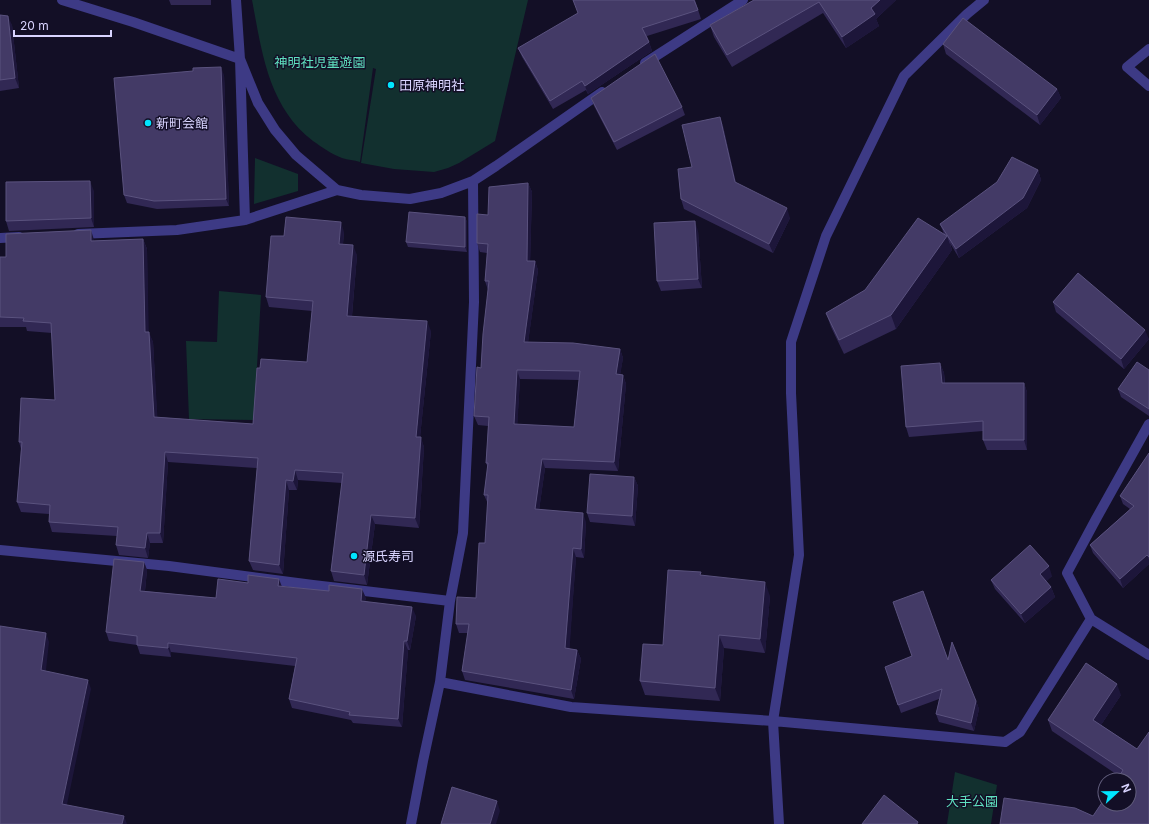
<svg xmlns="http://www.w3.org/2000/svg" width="1149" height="824" viewBox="0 0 1149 824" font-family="Inter,'Noto Sans JP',sans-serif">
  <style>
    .green { fill: #12302f }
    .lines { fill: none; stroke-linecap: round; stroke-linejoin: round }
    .minor { stroke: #3d3a85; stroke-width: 10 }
    .wall { fill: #312854; fill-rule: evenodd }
    .shaded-wall { fill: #1d163a }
    .building { fill: #433a66; stroke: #5a527e; fill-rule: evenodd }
    .poi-dot { fill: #00e5ff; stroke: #130f26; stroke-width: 1.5 }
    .labels { text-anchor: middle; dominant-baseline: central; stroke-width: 3; stroke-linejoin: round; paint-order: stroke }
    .park-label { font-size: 13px; fill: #5fe0c0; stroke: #130f26 }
    .poi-label { font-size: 13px; fill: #d9d4ff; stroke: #130f26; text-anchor: start }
  </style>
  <rect width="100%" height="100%" fill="#130f26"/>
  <path class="green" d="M252 0H528L495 141 459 163 448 168 434 172 394 169 361 163 376 69 373 68 360 162C354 160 348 160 342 158 331 154 322 147 313 141 268 106 262 52 252 0Z
    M255 158 298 174V191L254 204Z
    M219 291 261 295 254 420 189 419 186 341 217 342Z
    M955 772 997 785 991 824H947Z"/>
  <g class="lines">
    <path class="minor" d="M62 0 133 22 240 59 258 103 275 130 296 155 337 190 361 195 410 199 441 193 473 181 496 166 602 92
      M236 0 240 59 245 220
      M1149 49 1127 67 1149 86
      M645 63 743 0
      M78 234 177 230 245 220 337 190
      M0 238 19 237
      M1149 424 1096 519 1067 573 1091 619 1149 655
      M0 550 169 566 313 585 450 601
      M440 682 571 707 773 721 1005 742 1020 732 1091 619
      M411 824 423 761 440 682 450 601 463 533 474 302 473 181
      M779 824 773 721 799 555 791 393V342L826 236 904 76 967 14 984 0"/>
  </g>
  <path class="wall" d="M169 0H211V5H171Z
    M695 0 701 19 647 36 652 51 588 94 586 90 553 109 522 57 518 48Z
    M754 0H896L876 19 879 26 846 48 823 13 732 67 714 37 710 25Z
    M0 15 12 25 19 88 0 91Z
    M943 44 1057 89 1061 98 1040 125 946 54Z
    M224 75 229 206 157 209 127 203 124 195Z
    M591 98 682 107 685 115 617 150 594 106Z
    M720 117 723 126 736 183 790 218 773 253 684 209 681 199 692 167Z
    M1038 170 1041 180 1027 208 959 258 950 243 952 250 896 329 844 354 831 327 826 313 865 290 944 234 940 224Z
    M528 183 532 192 530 261H535L538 270 528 342 620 349 623 358 620 374 623 375 626 384 618 471 545 468 539 510 586 522 584 558 576 557 569 649 577 650 581 659 574 699 465 680 462 671 468 633H459L456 624 476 598 485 543 488 504 484 495 488 468 486 463 488 426 478 425 474 416 481 368 488 290 485 281 487 253 480 252 477 243 488 215ZM520 379 579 380 574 427 517 425Z
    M94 191V227L9 231 6 221Z
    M465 217 467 222V252L408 247 406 242Z
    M698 231 702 288 661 291 657 281Z
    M344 232 343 244 357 255 352 316 431 331 420 437 424 447 419 528 375 524 367 585 334 581 331 571 342 483 298 480 297 490H289L283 574 253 570 249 561 257 468 168 462 163 543H150L148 558 119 555 116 545 117 536 52 532 49 522V514L21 512 17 502 21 449 19 442 55 400 52 333 27 331 26 327H0V257H6L94 241 143 239 147 249 148 332 153 342 157 417 253 424 260 368 307 362 312 311 269 307 266 297 284 236Z
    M1053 302 1149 339 1124 369 1056 312Z
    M940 363 944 373 945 383H1024L1027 392V450H987L983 440V431L909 437 906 427Z
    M1149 370V416L1121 397 1118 389Z
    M1149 453V564L1123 588 1093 553 1090 545 1130 509 1123 504 1120 496Z
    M634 477 638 486 635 526 590 522 587 513Z
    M144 562 147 570 145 591 216 598 248 583 279 579 281 586 366 598 365 601 416 616 410 650H408L402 727 353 723 351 720 292 708 289 699 295 666 171 652V657L140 654 137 645 109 641 106 632Z
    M702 576 770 596 765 653 724 648 720 701 645 695 640 681 663 645Z
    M1052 576 1046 581 1051 587 1055 597 1025 623 995 589 991 580Z
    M948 660 976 701 979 709 974 731 939 722 936 714 939 699 901 713 885 667Z
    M1121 695 1101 725 1137 749 1093 816 1119 776 1052 731 1048 720Z"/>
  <path class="shaded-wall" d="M880 0H896L876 19 879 26 846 48 842 37Z
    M8 16 12 25 19 88 15 78Z
    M649 42 652 51 588 94 585 86Z
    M221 67 224 75 229 206 226 199Z
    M1057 89 1061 98 1040 125 1037 115Z
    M720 117 723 126 738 192 735 182Z
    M1038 170 1041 180 1027 208 959 258 956 249Z
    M90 181 94 191V227L91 218Z
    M528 183 532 192 530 270 527 261Z
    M787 208 790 218 773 253 769 244Z
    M465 217 467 222V252L465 247Z
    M695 221 698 231 702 288 698 279Z
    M341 222 344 232 342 253 339 244Z
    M91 230 94 240V251L91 241Z
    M947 236 952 250 896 329 891 315Z
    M143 239 147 249 149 342 145 332Z
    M353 245 357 255 351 326 347 316Z
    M535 261 538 270 527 351 524 342Z
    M427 321 431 331 419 447 416 437Z
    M1145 330 1149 339 1124 369 1121 359Z
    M149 332 153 342 158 427 154 417Z
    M620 349 623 358 619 383 616 374Z
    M940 363 944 373 945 393 942 383Z
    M517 370 520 379 517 433 514 424Z
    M623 375 626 384 618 471 614 462Z
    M1024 383 1027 392V450L1024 440Z
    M421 437 424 447 419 528 415 518Z
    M165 452 168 462 163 543 160 533Z
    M542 459 545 468 538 518 535 509Z
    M295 470 298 480 297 490 293 481Z
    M634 477 638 486 635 526 632 516Z
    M286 480 289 490 283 574 279 565Z
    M583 513 586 522 584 558 581 549Z
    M371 515 375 524 367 585 364 575Z
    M147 533 150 543 148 558 145 548Z
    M573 548 576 557 569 657 565 648Z
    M1147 555 1149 560V564L1123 588 1120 579Z
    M144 562 147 570 144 600 140 591Z
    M1049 566 1052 576 1044 584 1040 574Z
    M279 579 282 587 278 586Z
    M765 582 770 596 765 653 760 639Z
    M1051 587 1055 597 1025 623 1021 614Z
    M362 589 366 598 364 610 361 601Z
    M412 607 416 616 410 650 407 641Z
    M46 633 49 642 45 679 41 670Z
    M719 635 724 648 720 701 715 688Z
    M404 641 408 650 402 727 398 719Z
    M168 643 171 652V657L168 648Z
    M577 650 581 659 574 699 571 690Z
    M88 680 91 689 65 814 62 804Z
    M1117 684 1121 695 1097 731 1093 720Z
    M976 701 979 709 974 731 971 723Z
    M497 801 500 811 496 824H490Z
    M124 816 127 824H122Z"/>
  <path class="building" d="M573 0H694L698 10 642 28 649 42 585 86 582 81 550 101 518 48 578 13Z
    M754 0H880L871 8 875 14 842 37 819 2 727 55 710 25Z
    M0 15 8 16 15 78 0 80Z
    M963 18 1057 89 1037 115 943 44Z
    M655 54 682 107 614 142 591 98Z
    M221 67 226 199 154 201 124 195 114 78 193 71V68Z
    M720 117 735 182 787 208 769 244 681 199 678 169 692 167 682 125Z
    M1012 157 1038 170 1023 198 956 249 940 224 997 182Z
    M90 181 91 218 6 221V182Z
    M528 183 527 261H535L524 342 573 343 620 349 616 374 623 375 614 462 542 459 535 509 583 513 581 549 573 548 565 648 577 650 571 690 462 671 469 624H456L457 597 476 598 479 543H485L488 495H484L488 463H486L489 417 474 416 477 367 481 368 483 334 489 281H485L488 244 477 243V214L488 215 489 187ZM517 370 580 371 574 427 514 424Z
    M409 212 465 217V247L406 242Z
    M286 217 341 222 339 244 353 245 347 316 427 321 416 437H421L415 518 371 515 364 575 331 571 343 473 295 470 293 481 286 480 279 565 249 561 258 458 165 452 160 533H147L145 548 116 545 118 527 49 522 50 505 17 502 22 442H19L21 398 55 400 51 323 23 321 24 318 0 317V257H6V234L91 230V241L143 239 145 332H149L154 417 253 424 257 368H260L261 359 307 362 313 301 266 297 271 236H284Z
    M918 218 947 236 891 315 839 340 826 313 865 290Z
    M695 221 698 279 657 281 654 223Z
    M1078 273 1145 330 1121 359 1053 302Z
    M1137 362 1149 370V409L1118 389Z
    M940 363 942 383H1024V440H983V421L906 427 901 366Z
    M1149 453V557L1147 555 1120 579 1090 545 1134 506 1120 496Z
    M590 474 634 477 632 516 587 513Z
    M1030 545 1049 566 1040 574 1051 587 1021 614 991 580Z
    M114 559 144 562 140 591 216 598 218 579 248 583V575L279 579 278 586 329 591V585L362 589 361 601 412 607 407 641H404L398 719 349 715 350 712 289 699 297 658 168 643V648L137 645V636L106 632Z
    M668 570 701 572 700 575 765 582 760 639 719 635 715 688 640 681 643 644 663 645Z
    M923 591 948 660 952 642 976 701 971 723 936 714 942 689 898 705 885 667 912 656 893 602Z
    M0 626 46 633 41 670 88 680 62 804 124 816 122 824H0Z
    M1086 663 1117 684 1093 720 1137 749 1149 732V824H1000L1004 798 1075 808 1093 816 1105 798V804H1129V780H1117L1123 770 1048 720Z
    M452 787 497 801 490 824H441Z
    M884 795 918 822 917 824H862Z"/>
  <g class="poi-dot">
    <circle cx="391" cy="85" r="4"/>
    <circle cx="148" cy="123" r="4"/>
    <circle cx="354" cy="556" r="4"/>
  </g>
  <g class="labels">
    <g class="park-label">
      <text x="320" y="62">神明社児童遊園</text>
      <text x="972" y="801">大手公園</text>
    </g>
    <g class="poi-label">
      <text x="399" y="85">田原神明社</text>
      <text x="156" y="123">新町会館</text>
      <text x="362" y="556">源氏寿司</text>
    </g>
  </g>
  <g transform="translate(1117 792) rotate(68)"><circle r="19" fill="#130f26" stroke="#625e7d"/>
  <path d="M0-3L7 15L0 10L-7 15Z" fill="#00e5ff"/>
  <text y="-6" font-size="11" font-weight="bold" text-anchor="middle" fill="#d9d4ff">N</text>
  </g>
  <path d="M14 30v6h97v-6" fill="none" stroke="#d9d4ff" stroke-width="2"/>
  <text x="20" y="30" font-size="12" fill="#d9d4ff" stroke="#130f26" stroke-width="3" paint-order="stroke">20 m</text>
</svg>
